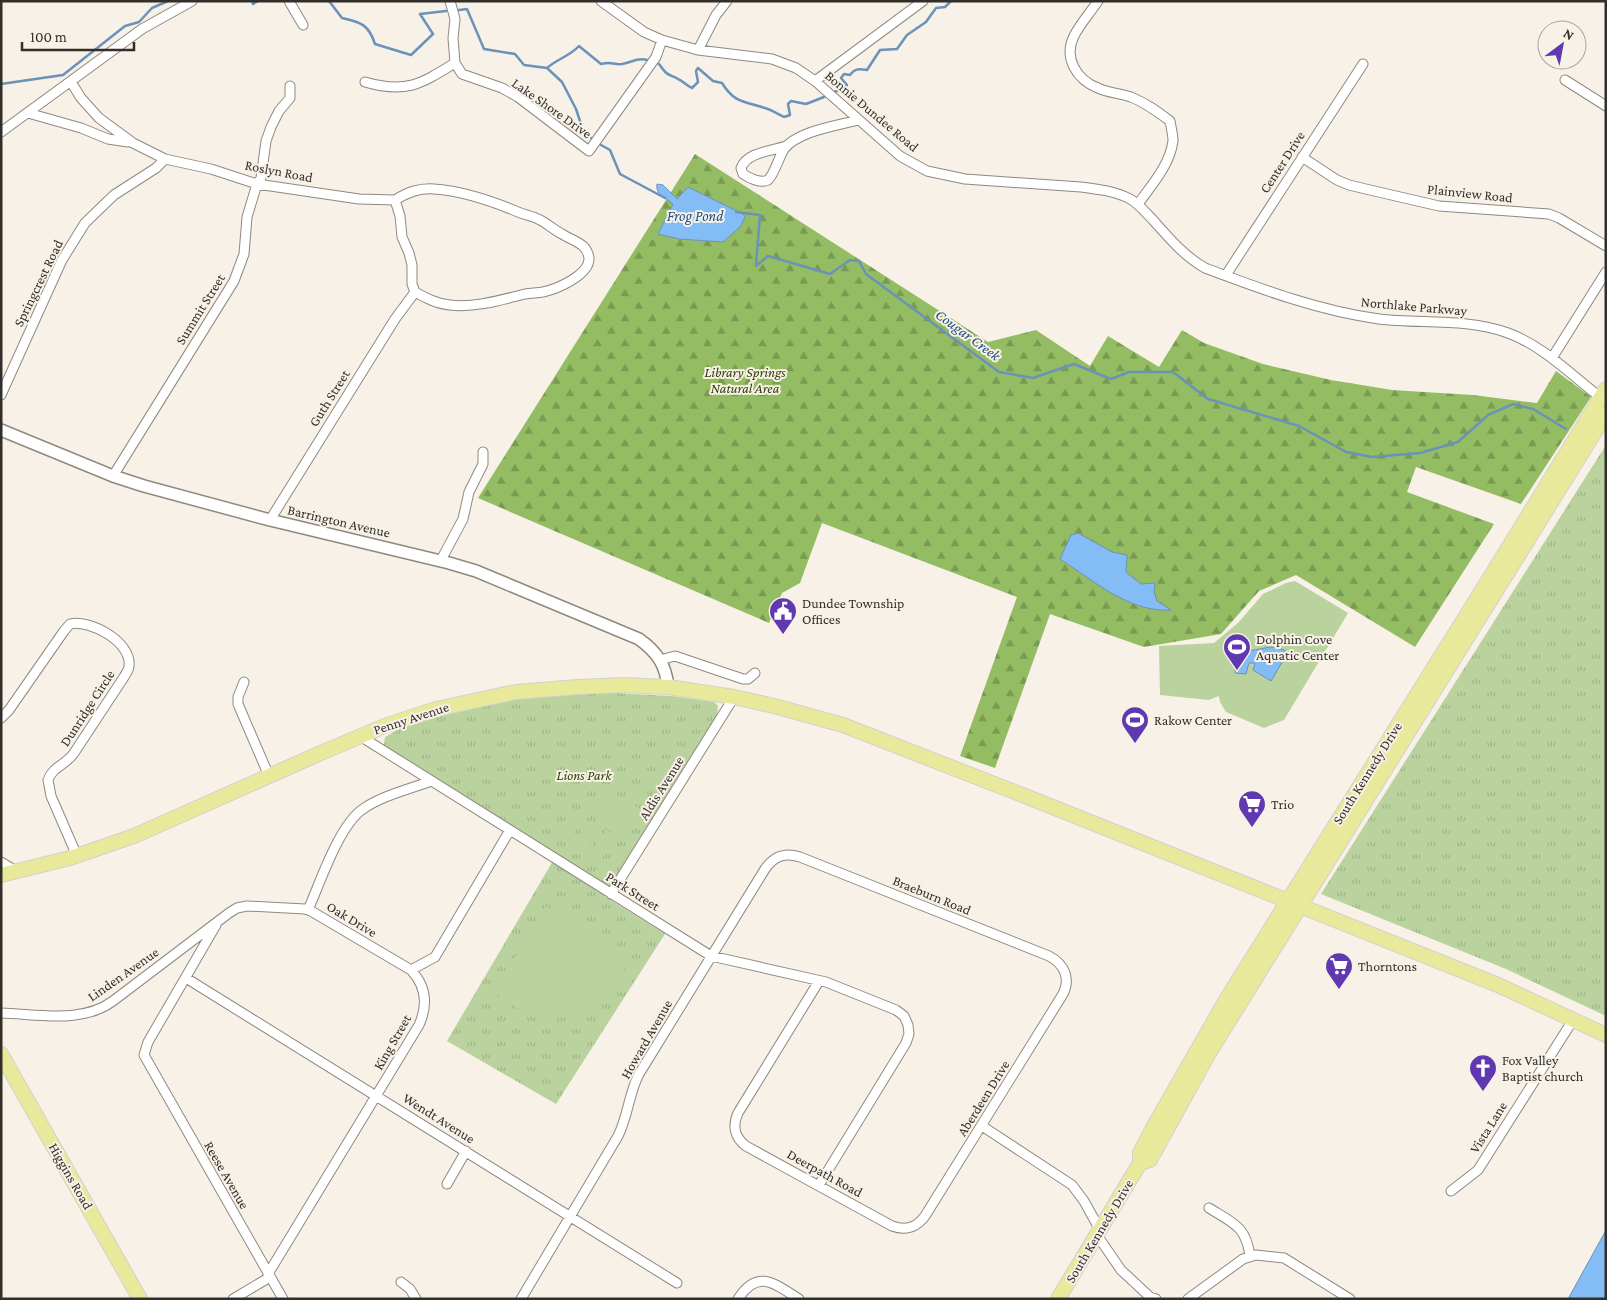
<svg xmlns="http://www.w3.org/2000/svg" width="1607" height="1300" viewBox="0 0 1607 1300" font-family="'Crimson Pro',serif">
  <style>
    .grass { fill: url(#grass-tufts) }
    .forest { fill: url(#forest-firs) }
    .pitch { fill: #b9d29e }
    .water { fill: #84bcf5; stroke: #6b92b8 }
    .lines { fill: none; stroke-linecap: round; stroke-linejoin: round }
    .stream { stroke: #6b92b8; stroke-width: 2.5 }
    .minor-casing { stroke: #8f897f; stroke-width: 11 }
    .tertiary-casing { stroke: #8f897f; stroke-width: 14 }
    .primary-casing { stroke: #d2d1d0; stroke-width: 16 }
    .minor { stroke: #fff; stroke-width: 9 }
    .tertiary { stroke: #fff; stroke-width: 11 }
    .primary { stroke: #e8e99b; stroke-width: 14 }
    .labels { text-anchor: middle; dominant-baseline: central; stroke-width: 4; stroke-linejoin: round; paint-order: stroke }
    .street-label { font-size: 14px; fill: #322f2b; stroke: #f8f1e7 }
    .park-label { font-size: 14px; font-style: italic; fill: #294100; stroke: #f8f1e7 }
    .poi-label { font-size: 14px; fill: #322f2b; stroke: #f8f1e7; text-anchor: start }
    .water-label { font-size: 15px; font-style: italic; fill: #1d4f7d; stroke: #f8f1e7 }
  </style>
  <defs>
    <pattern id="grass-tufts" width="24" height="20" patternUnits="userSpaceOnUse" patternTransform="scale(1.25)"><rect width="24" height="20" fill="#b9d29e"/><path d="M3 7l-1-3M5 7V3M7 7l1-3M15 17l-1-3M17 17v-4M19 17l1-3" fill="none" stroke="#a0b588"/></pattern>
    <pattern id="forest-firs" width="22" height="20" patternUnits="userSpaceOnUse" patternTransform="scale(1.25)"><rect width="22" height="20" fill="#94bd63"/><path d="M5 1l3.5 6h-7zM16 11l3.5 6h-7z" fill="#799a52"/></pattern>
  </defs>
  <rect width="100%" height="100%" fill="#f8f1e7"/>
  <path class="grass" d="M1606 445V1016L1506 969 1321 894Z
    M615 693 672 696 714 702 718 706 717 715 604 896 665 934 556 1104 447 1041 557 854 384 745 385 737 408 724 509 700 555 695Z"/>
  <path class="forest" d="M695 154 988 342 1036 330 1090 366 1108 336 1159 367 1182 330 1204 343 1263 364 1331 380 1392 390 1473 395 1537 403 1556 371 1591 397 1521 504 1416 467 1407 492 1494 524 1415 647 1296 575 1259 591 1221 634 1144 647 1050 614 995 768 960 756 1017 597 822 523 800 583 782 593 769 623 478 498Z"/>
  <path class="pitch" d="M1295 581 1348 613 1284 720 1264 728 1226 712 1220 702 1219 696 1209 700 1160 695 1159 646 1214 643 1238 623 1263 594 1286 583Z
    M606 788 640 809 627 830 593 810Z
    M573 810 584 817 570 840 559 834Z
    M591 821 602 828 588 851 577 845Z
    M606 830 616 836 602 859 591 853Z
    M545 906 630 958C623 973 615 988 603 1000 587 1017 556 1022 534 1016 519 1012 507 1001 495 992Z"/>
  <path class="water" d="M657 184 663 185 677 199 688 187 743 214 745 217 740 227 723 242 679 239 658 234 673 204C666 198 655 195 657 184Z
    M1078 533 1112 552 1127 555 1126 572 1141 584 1155 583 1154 592 1157 601 1171 610C1130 613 1094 581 1060 559L1071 535Z
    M1270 647 1279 648 1288 652 1271 681 1253 670 1255 663H1249L1246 674 1235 673 1236 651H1249Z
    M1606 1231V1299H1568L1605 1232Z"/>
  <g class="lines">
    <path class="stream" d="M252 1 253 4 258 1
      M329 1 342 18C361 22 369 25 375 44L411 55 433 34 420 14 446 11
      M459 10 467 9 484 49 515 54 524 65 547 68 562 82 576 109 584 133 591 138
      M659 64C667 75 666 73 678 79 683 81 687 86 692 88L698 82 696 71 698 68 713 81 722 83C735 104 745 101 765 108 772 110 778 114 784 117L790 115 788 104 791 101 806 104 824 97
      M547 68C557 59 570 56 579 46L601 64C613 61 612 65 622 64 630 63 638 57 647 60
      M1 84 63 75 125 26 139 22 152 8 168 1
      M834 92 845 88 847 85 841 78 844 74 850 75C855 68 859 69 867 70L880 50 897 49 907 35 926 22 936 8 945 7 951 1
      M601 145 610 150 620 174 665 198
      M736 212 760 215 756 266 768 256 830 274 850 260 859 261 866 274 999 372 1033 378 1074 364 1111 379 1129 372H1173L1208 399 1299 426 1346 452 1372 457 1420 453 1458 442 1488 415 1513 404 1533 409 1566 429"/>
    <g class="minor-casing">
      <path id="minor" d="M289 1 303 25
        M450 1 455 19 453 38 455 63 462 74 502 88 518 97 589 151 656 57 662 40
        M601 1 644 32 662 40 698 50 772 59 796 68 815 81 900 156 927 171 965 179 1081 187C1097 189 1115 191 1130 199 1139 204 1146 213 1153 220 1169 238 1184 256 1205 268 1261 289 1319 311 1379 319 1421 324 1467 318 1508 333 1544 346 1573 377 1604 400
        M1098 1C1090 13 1080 24 1074 36 1063 58 1077 80 1098 88 1108 93 1120 93 1131 97 1146 103 1158 112 1170 121 1171 127 1173 135 1173 141 1170 165 1151 186 1138 204
        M698 50 716 15 727 1
        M1565 80 1606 106
        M815 81 923 1
        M71 82 81 98 99 118 133 143 165 159 211 169 257 184 359 199 395 200 400 216 402 237 409 253 412 265V284L415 292
        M365 82C406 94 421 84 455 63
        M28 113 81 128 108 139 128 142
        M1 132 142 29 192 1
        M786 146C772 151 747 152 741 168L743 174C749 178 761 184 768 180 774 175 779 157 784 149 798 131 836 126 858 120
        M1302 157 1337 180 1349 185 1370 190 1439 206 1549 214 1559 218 1606 246
        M395 200C408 192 419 188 434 189 464 191 492 201 518 212 525 215 533 216 540 220 548 224 554 230 562 234 573 241 587 243 589 258 590 275 557 289 543 292 537 293 531 293 525 294 501 300 474 308 450 305 437 304 426 298 415 292
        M1226 275 1363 64
        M1552 358 1606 272
        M1 395 62 260 85 223 114 195 156 168 165 159
        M113 476 234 281 244 254 247 217 257 184 261 178 266 141 271 127 279 111 290 98V86
        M270 520 395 319 415 292
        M441 560 463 519 469 492 483 464V452
        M660 660 675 656 743 679H748L755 673
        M244 682 238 697V704L269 776
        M1 718 9 710 64 631 70 624C90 619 132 642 129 666 129 670 126 673 124 677L74 753C66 765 53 766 48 780L51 796 77 856
        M360 736 711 956 826 982 896 1010 904 1016 908 1025 909 1034 906 1043 819 1185
        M1 862 16 871
        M611 894 734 697
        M308 910C320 883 339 825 363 809 381 796 410 789 431 781
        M216 925 148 1042 144 1055 283 1299
        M411 970 435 957 510 830
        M186 978 677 1283
        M1 1013C38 1014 82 1024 113 1001L229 913 237 908 247 906 305 909 311 911 411 970C426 986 428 1005 419 1025L268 1274
        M982 1126 1072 1185 1084 1201 1100 1230
        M447 1184 466 1151
        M1451 1191 1478 1170 1573 1020
        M1209 1208C1233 1223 1246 1226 1250 1256
        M1097 1235 1121 1270 1150 1297 1156 1299
        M401 1282 410 1289 416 1299
        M233 1299 270 1277
        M521 1299 618 1136C628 1116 629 1093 639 1074L765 869C774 856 785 852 800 857L1049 956C1064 964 1071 978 1063 994L925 1216C916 1228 906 1231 892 1226L746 1146C735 1138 732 1126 738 1113L819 981
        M738 1299C758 1268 775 1284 799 1299
        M1188 1299 1243 1259 1256 1255 1284 1258 1350 1299"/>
    </g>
    <g class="tertiary-casing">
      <path id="tertiary" d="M1 430 113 476 144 486 270 520 449 563 476 571 639 639C657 652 666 665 668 687"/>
    </g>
    <g class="primary-casing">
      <path id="primary" d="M1 875 70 858 134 836 323 752 387 725 436 709 516 692 578 687 624 685 668 687 734 697 774 706 843 725 1025 796 1498 985 1606 1035
        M1 1054 140 1299
        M1140 1163 1150 1160 1209 1053 1606 414
        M1058 1299 1140 1163V1153L1154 1126 1226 1000 1478 597 1606 389"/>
    </g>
    <use href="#minor" class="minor"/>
    <use href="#tertiary" class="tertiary"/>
    <use href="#primary" class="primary"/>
  </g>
  <defs>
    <g id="civic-pin" transform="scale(1.4375)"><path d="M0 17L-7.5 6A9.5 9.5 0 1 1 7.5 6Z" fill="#6039b1" stroke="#f8f1e7"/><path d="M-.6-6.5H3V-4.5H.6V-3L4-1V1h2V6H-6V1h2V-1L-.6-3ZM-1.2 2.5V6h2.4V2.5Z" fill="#fff"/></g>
    <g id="stadium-pin" transform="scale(1.4375)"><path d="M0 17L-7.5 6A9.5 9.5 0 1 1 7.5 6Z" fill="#6039b1" stroke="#f8f1e7"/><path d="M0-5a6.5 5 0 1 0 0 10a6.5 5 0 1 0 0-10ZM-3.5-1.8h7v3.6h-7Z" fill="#fff"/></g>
    <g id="supermarket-pin" transform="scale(1.4375)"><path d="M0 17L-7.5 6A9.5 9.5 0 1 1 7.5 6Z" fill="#6039b1" stroke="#f8f1e7"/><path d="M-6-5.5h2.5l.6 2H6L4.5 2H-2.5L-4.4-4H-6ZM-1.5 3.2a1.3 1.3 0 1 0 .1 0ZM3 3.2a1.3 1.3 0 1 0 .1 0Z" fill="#fff"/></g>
    <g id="church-pin" transform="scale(1.4375)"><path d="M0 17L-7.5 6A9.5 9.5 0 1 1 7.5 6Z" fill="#6039b1" stroke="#f8f1e7"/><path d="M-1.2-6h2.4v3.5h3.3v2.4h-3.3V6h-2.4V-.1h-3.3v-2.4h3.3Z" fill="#fff"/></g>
  </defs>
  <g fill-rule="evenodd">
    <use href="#civic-pin" x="783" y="611"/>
    <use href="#stadium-pin" x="1237" y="647"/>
    <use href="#stadium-pin" x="1135" y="720"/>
    <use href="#supermarket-pin" x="1252" y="804"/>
    <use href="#supermarket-pin" x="1339" y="966"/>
    <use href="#church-pin" x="1483" y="1068"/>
  </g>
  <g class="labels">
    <g class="street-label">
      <text transform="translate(552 108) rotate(35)">Lake Shore Drive</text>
      <text transform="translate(872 111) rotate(40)">Bonnie Dundee Road</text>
      <text transform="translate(1282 162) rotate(-57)">Center Drive</text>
      <text transform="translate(279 171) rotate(11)">Roslyn Road</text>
      <text transform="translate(1470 193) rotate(6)">Plainview Road</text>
      <text transform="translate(38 283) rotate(-64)">Springcrest Road</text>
      <text transform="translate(1414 306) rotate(5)">Northlake Parkway</text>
      <text transform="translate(200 309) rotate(-58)">Summit Street</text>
      <text transform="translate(329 398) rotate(-58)">Guth Street</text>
      <text transform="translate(339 521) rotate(13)">Barrington Avenue</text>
      <text transform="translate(87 708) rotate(-57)">Dunridge Circle</text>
      <text transform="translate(411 718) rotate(-18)">Penny Avenue</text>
      <text transform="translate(1367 773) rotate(-58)">South Kennedy Drive</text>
      <text transform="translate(661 788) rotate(-58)">Aldis Avenue</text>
      <text transform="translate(633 891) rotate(32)">Park Street</text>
      <text transform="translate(932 895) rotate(22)">Braeburn Road</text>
      <text transform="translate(352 919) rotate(31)">Oak Drive</text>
      <text transform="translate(123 974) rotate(-35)">Linden Avenue</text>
      <text transform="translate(646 1039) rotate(-60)">Howard Avenue</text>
      <text transform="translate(392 1042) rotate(-60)">King Street</text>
      <text transform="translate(983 1098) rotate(-58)">Aberdeen Drive</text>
      <text transform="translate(439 1118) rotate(32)">Wendt Avenue</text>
      <text transform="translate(1488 1127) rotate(-58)">Vista Lane</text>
      <text transform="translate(825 1173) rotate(29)">Deerpath Road</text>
      <text transform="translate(227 1175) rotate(60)">Reese Avenue</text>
      <text transform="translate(71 1176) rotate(60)">Higgins Road</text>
      <text transform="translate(1099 1231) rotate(-59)">South Kennedy Drive</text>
    </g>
    <g class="park-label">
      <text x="745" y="372">Library Springs<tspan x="745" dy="16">Natural Area</tspan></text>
      <text x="584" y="775">Lions Park</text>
    </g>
    <g class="poi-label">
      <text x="802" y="603">Dundee Township<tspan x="802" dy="16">Offices</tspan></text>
      <text x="1256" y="639">Dolphin Cove<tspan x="1256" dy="16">Aquatic Center</tspan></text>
      <text x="1154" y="720">Rakow Center</text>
      <text x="1271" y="804">Trio</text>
      <text x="1358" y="966">Thorntons</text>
      <text x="1502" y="1060">Fox Valley<tspan x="1502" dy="16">Baptist church</tspan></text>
    </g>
    <g class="water-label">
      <text x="695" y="216">Frog Pond</text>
      <text transform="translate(968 335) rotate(36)">Cougar Creek</text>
    </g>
  </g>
  <rect width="1607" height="1300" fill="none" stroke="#322f2b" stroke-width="5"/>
  <g transform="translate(1562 45) rotate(32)"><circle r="24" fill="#f8f1e7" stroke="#a9a39c"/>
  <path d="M0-4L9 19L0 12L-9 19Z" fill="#6039b1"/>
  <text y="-8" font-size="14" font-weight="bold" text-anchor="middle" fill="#322f2b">N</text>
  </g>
  <path d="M22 42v8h112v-8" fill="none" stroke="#322f2b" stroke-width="2.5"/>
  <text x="30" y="42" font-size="15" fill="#322f2b" stroke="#f8f1e7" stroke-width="4" paint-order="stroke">100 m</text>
</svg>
